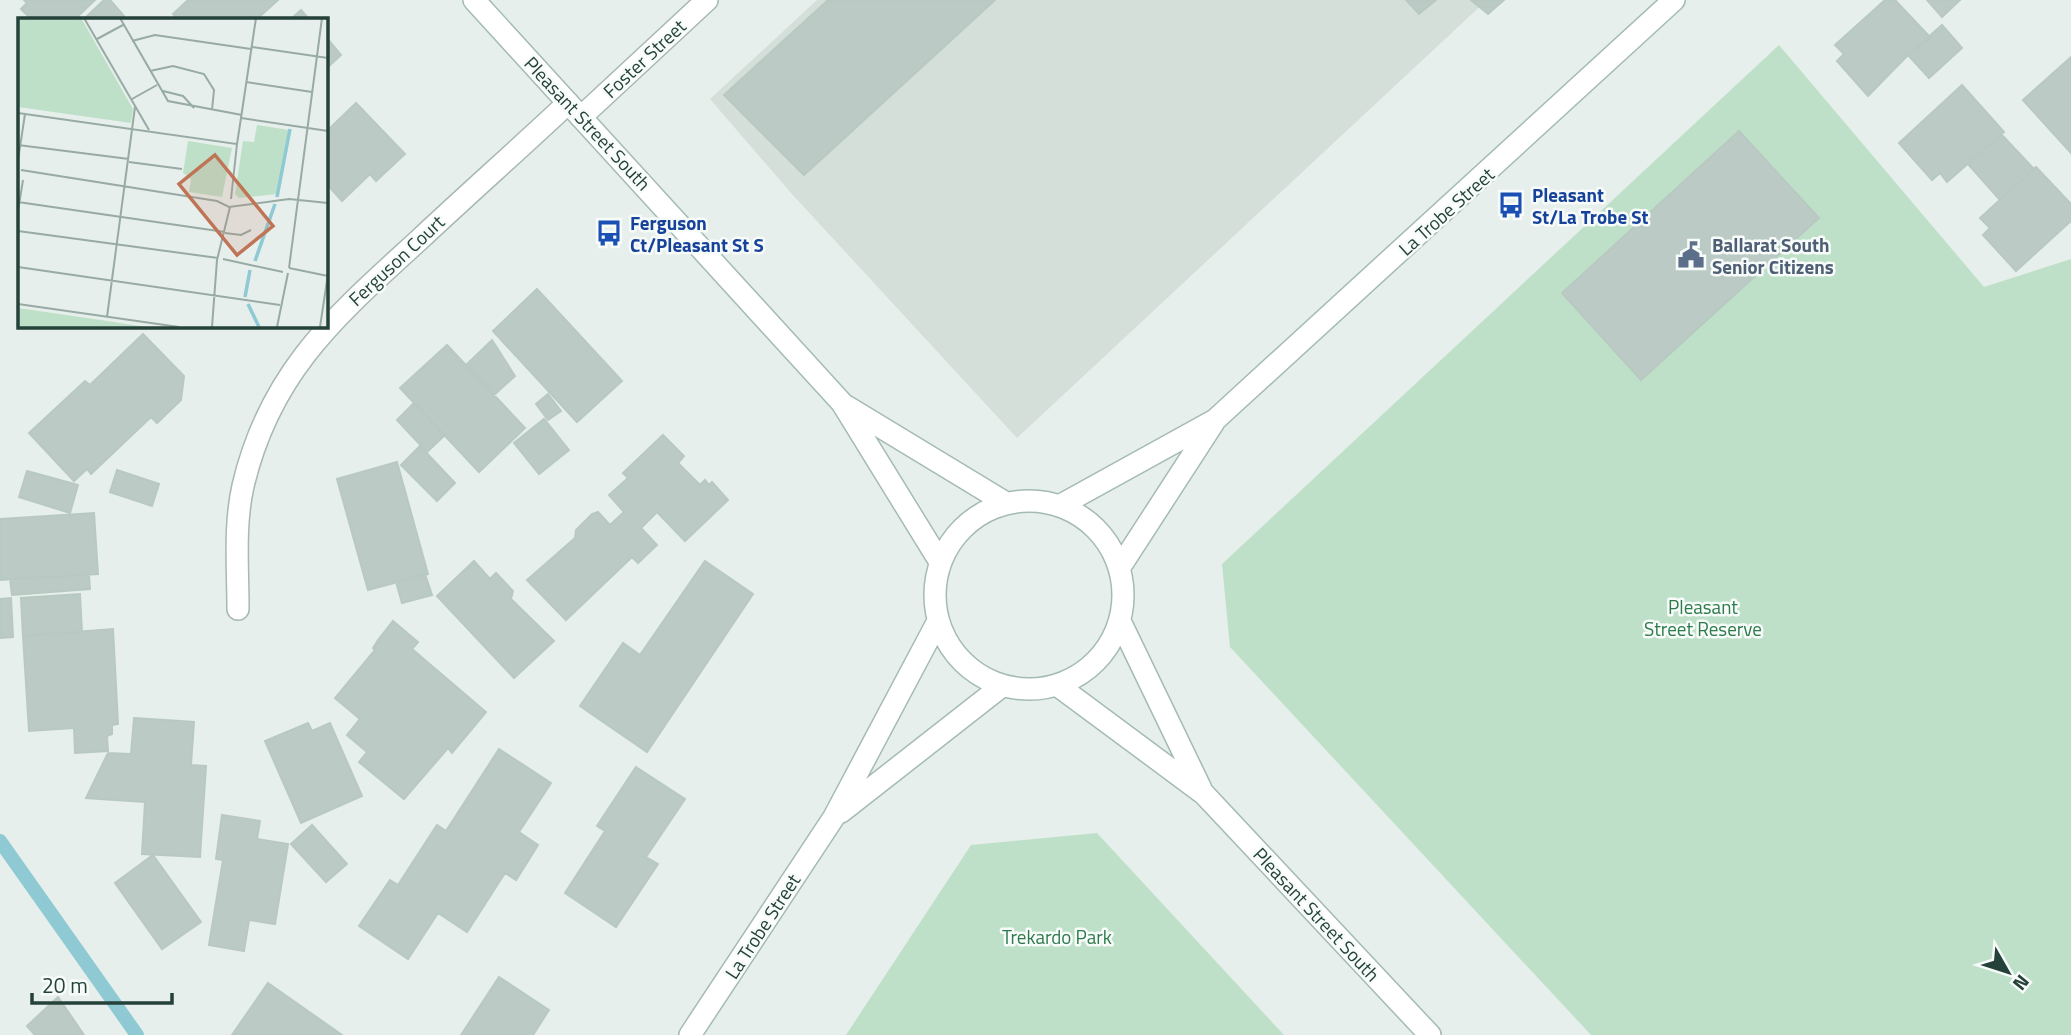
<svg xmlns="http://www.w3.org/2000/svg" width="2071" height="1035" viewBox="0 0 2071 1035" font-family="'Titillium Web',sans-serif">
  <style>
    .built { fill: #d4dfda }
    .green { fill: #bfe0c8 }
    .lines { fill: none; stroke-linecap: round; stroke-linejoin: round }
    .stream { stroke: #8ec9d4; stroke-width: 14 }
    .building { fill: #bbcac4; stroke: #b8c9c2; stroke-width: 2 }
    .street-casing { stroke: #a8b8b2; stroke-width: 24 }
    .secondary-casing { stroke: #a4bbb3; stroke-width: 24 }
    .street { stroke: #fff; stroke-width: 21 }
    .secondary { stroke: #fff; stroke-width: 21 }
    .labels { text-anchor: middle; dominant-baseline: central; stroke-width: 5; stroke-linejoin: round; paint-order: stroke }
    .street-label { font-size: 19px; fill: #24423a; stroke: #f7fbf9 }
    .transit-label { font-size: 19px; font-weight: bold; fill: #164399; stroke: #f7fbf9; text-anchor: start }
    .service-label { font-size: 19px; font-weight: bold; fill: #4e5e75; stroke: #f7fbf9; text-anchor: start }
    .park-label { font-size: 19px; fill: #2d7a4b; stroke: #f7fbf9 }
    .inset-river { fill: none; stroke: #8ec9d4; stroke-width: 3.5 }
    .inset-road { fill: none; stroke: #98aaa4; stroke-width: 2 }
    .view { fill: #c07456; fill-opacity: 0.15; stroke: #c07456; stroke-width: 3.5 }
    .inset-edge { fill: none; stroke: #24423a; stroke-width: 3.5 }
  </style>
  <rect width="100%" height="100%" fill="#e6efeb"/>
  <path class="built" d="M817 0H1487L1017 438 791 193 710 99Z"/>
  <path class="green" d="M1779 45 1984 287 2071 259V1035H1591L1230 647 1222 564Z
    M1097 833 1284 1035H846L971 845Z"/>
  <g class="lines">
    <path class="stream" d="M0 841 137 1035"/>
  </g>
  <path class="building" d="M24 0H95L75 19H31L21 9 27 3Z
    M104 0H110L124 16 121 19H84Z
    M188 0H278L257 19H178L173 14Z
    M828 0H995L804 175 724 95Z
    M1406 0H1436L1419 14Z
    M1471 0H1504L1488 14Z
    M1885 0H1895L1931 38 1908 55 1868 96 1837 61 1844 54 1835 45Z
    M1927 0H1960L1942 17Z
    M301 10 309 19H291Z
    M1942 25 1962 48 1929 78 1908 55Z
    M326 37 341 55 326 69Z
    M2071 57V153L2023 100Z
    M1962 85 2004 132 1947 182 1940 173 1932 180 1899 143Z
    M356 103 405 154 376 181 370 174 342 201 326 183V132Z
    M1739 131 1819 218 1641 380 1562 293Z
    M2001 134 2034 169 2000 200 1968 164Z
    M2036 167 2071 204V221L2016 271 1983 235 1990 228 1980 218Z
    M537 289 622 381 577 422 493 331Z
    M143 334 184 376 181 400 157 423 151 417 91 474 87 469 74 481 29 433 85 381 90 385Z
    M492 340 515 376 494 395 466 365Z
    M447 345 525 428 479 472 400 388Z
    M548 394 561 411 548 420 536 404Z
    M414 403 445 435 427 452 397 420Z
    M544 419 569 450 539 474 514 443Z
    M663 435 684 456 678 463 700 485 705 480 709 485 712 482 728 500 685 541 657 512 641 528 657 545 638 563 632 557 566 620 527 580 575 538 576 530 592 514 598 512 610 525 624 512 609 495 628 478 623 473Z
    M420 446 455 483 437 501 401 465Z
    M397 462 428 574 368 590 337 479Z
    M117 470 159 484 152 506 110 492Z
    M27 471 78 485 70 513 19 497Z
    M94 513 98 574 0 580V519Z
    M474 561 490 579 496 573 513 591 511 599 554 641 514 678 437 596Z
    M705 561 753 594 647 752 580 706 623 643 640 655Z
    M425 574 432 595 402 603 396 582Z
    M89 575 90 589 12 595 10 579Z
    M80 594 82 632 23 636 21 598Z
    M11 598 13 637 0 638V599Z
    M393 621 418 642 412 649 486 712 452 753 448 748 404 799 359 762 367 752 347 735 360 719 335 698 375 650 373 648 378 640Z
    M113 629 118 724 112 725V734L107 736 108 751 75 753 74 728 29 731 23 636Z
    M134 718 194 722 191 765 206 766 200 857 142 854 145 802 86 798 108 753 131 754Z
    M308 723 312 731 330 723 362 796 301 823 265 741Z
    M499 749 551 783 519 832 538 845 516 880 505 873 467 932 438 913 408 959 359 926 390 880 398 885 437 825 446 831Z
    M636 767 685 799 646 857 658 864 616 927 565 893 605 831 597 826Z
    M222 815 260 821 257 839 288 844 275 924 249 920 244 951 209 945 223 860 216 859Z
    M312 825 347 864 326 882 291 844Z
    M153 855 201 922 162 949 115 883Z
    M499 977 549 1010 533 1035H461Z
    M268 983 342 1035H232Z
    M58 997 84 1035H35L27 1026Z"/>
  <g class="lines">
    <g class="street-casing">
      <path id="street" d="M581 117 707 0
        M238 609C238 568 234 526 243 486 270 371 336 316 419 240 468 194 519 149 568 103"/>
    </g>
    <g class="secondary-casing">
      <path id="secondary" d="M474 0 842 403 940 562
        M846 406 1006 503
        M935 595a94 94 0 1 1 188 0a94 94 0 1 1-188 0Z
        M1061 505 1215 420 1674 0
        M1120 567 1214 422
        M1120 621 1201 789
        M1057 685 1204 794 1430 1035
        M841 812 1002 686
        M690 1035 834 817 938 621"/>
    </g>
    <use href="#street" class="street"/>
    <use href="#secondary" class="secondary"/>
  </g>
  <defs>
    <g id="bus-bare" transform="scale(2.1)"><path d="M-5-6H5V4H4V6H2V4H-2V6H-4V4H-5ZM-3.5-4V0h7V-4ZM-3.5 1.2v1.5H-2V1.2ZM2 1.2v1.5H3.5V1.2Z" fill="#1a4fb4" stroke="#f7fbf9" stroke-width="2.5" paint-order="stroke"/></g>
    <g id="civic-bare" transform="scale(2.1)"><path d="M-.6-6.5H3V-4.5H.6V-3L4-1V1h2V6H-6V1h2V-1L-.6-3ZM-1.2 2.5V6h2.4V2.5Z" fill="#5c6f8a" stroke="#f7fbf9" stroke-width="2.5" paint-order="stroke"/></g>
  </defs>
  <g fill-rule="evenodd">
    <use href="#bus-bare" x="1511" y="205"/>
    <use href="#bus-bare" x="609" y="233"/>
    <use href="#civic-bare" x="1691" y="255"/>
  </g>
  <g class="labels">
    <g class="street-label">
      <text transform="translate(644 58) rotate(-43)">Foster Street</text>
      <text transform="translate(588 123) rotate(47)">Pleasant Street South</text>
      <text transform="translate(1446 211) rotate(-42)">La Trobe Street</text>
      <text transform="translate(396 260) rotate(-43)">Ferguson Court</text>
      <text transform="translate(1317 914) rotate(47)">Pleasant Street South</text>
      <text transform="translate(762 926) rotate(-57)">La Trobe Street</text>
    </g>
    <g class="transit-label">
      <text x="1532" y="194">Pleasant<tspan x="1532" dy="22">St/La Trobe St</tspan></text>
      <text x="630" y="222">Ferguson<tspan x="630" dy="22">Ct/Pleasant St S</tspan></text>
    </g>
    <g class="service-label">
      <text x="1712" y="244">Ballarat South<tspan x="1712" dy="22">Senior Citizens</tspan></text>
    </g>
    <g class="park-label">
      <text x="1703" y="606">Pleasant<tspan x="1703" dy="22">Street Reserve</tspan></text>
      <text x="1057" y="936">Trekardo Park</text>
    </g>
  </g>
  <g transform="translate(18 18)">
    <rect width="310" height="310" fill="#e6efeb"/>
    <path d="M0 0H63L115 91 113 105 0 89ZM239 107 271 112 261 169 259 176 221 180 217 176 225 123 236 124ZM170 123 214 130 204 179 171 174 173 161 165 155ZM0 290 83 302 128 309H0Z" fill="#bfe0c8"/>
    <path class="inset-river" d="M259 179 272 111M237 243 257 186M227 279 232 252M230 286 241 309"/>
    <path class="inset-road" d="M66 0 131 112M102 0 150 83 224 97M238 0 223 100 310 113M79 21 105 7M114 23 137 17 233 31M234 29 310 40M132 53 155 48 186 56 196 72 194 92M228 64 294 74M145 73 165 78 176 90M114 81 139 67M0 95 219 126 213 181M219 126 223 100M0 127 111 141M0 142 7 96M111 144 164 151M3 152 199 183 211 189 271 181 310 185M0 184 207 214M0 193 5 162M0 213 200 240M207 215 223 217 233 212M205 241 265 254M0 249 262 287M271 250 304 0M271 250 310 258M0 286 161 309M89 299 117 89M194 309 199 242 212 189M259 309 270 255M302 309 310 256"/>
    <path class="view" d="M197 137 255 208 219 237 161 166Z"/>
    <rect width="310" height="310" class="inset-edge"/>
  </g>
  <g transform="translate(2008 972) rotate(129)" stroke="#f7fbf9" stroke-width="5" paint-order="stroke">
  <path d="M0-5L12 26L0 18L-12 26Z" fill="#24423a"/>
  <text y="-10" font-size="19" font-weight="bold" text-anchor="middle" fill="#24423a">N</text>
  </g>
  <path d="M32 993v10h140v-10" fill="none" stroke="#24423a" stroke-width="3.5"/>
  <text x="42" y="993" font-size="21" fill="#24423a" stroke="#f7fbf9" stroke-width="5" paint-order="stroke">20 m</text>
</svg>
